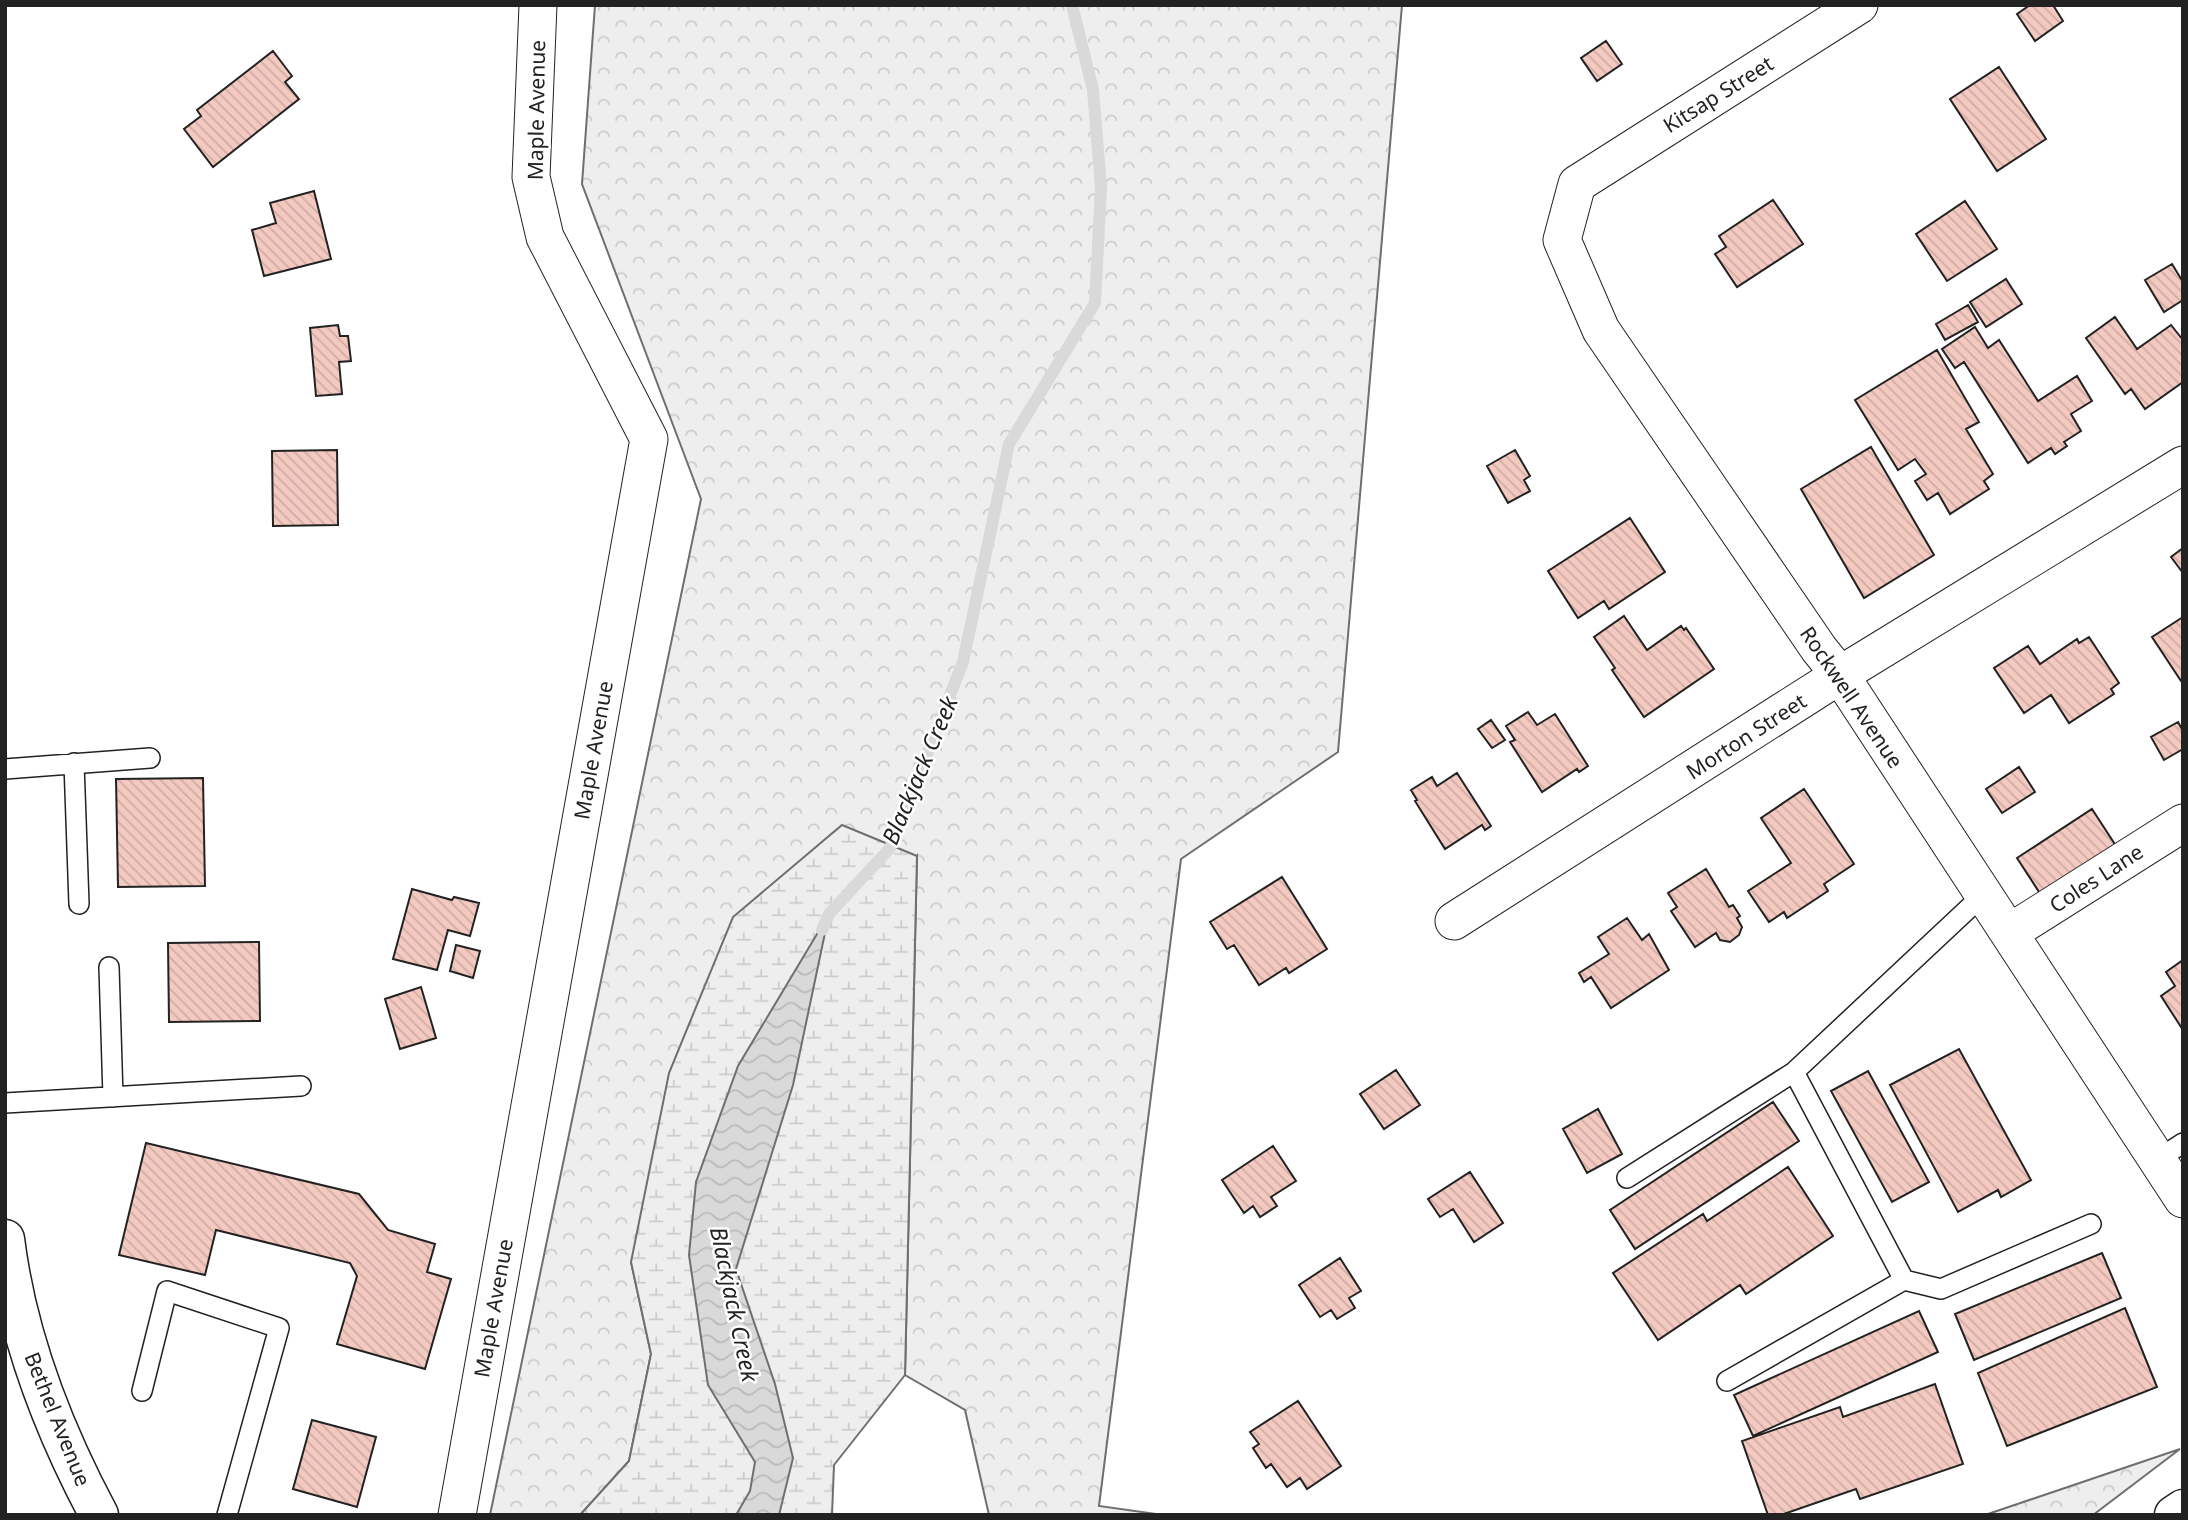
<svg xmlns="http://www.w3.org/2000/svg" width="2188" height="1520" viewBox="0 0 2188 1520" font-family="'Noto Sans',sans-serif">
  <style>
    .forest { fill: url(#forest-crowns); stroke: #6f6f6f; stroke-width: 2 }
    .wetland { fill: url(#wetland-marsh); stroke: #6f6f6f; stroke-width: 2 }
    .water { fill: url(#water-waves); stroke: #6f6f6f; stroke-width: 2 }
    .lines { fill: none; stroke-linecap: round; stroke-linejoin: round }
    .stream { stroke: #d9d9d9; stroke-width: 12 }
    .building { fill: url(#building-back-hatch); stroke: #222; stroke-width: 2 }
    .lane-casing { stroke: #222; stroke-width: 22 }
    .street-casing { stroke: #222; stroke-width: 39 }
    .primary-casing { stroke: #222; stroke-width: 41 }
    .lane { stroke: #fff; stroke-width: 19 }
    .street { stroke: #fff; stroke-width: 37 }
    .primary { stroke: #fff; stroke-width: 38 }
    .labels { text-anchor: middle; dominant-baseline: central; stroke-width: 5; stroke-linejoin: round; paint-order: stroke }
    .street-label { font-size: 21px; fill: #222; stroke: #fff }
    .water-label { font-size: 23px; font-style: italic; fill: #222; stroke: #fff }
  </style>
  <defs>
    <pattern id="forest-crowns" width="20" height="18" patternUnits="userSpaceOnUse" patternTransform="scale(1.75)"><rect width="20" height="18" fill="#eee"/><path d="M2 6a3 3 0 1 1 6 0M12 15a3 3 0 1 1 6 0" fill="none" stroke="#ccc"/></pattern>
    <pattern id="wetland-marsh" width="20" height="14" patternUnits="userSpaceOnUse" patternTransform="scale(1.75)"><rect width="20" height="14" fill="#eee"/><path d="M1 5h8M5 5V1M11 12h8M15 12V8" fill="none" stroke="#ccc"/></pattern>
    <pattern id="water-waves" width="16" height="10" patternUnits="userSpaceOnUse" patternTransform="scale(1.75)"><rect width="16" height="10" fill="#d9d9d9"/><path d="M0 5q4-4 8 0t8 0" fill="none" stroke="#bababa"/></pattern>
    <pattern id="building-back-hatch" width="6" height="6" patternUnits="userSpaceOnUse" patternTransform="scale(1.75)"><rect width="6" height="6" fill="#f3c9c0"/><path d="M-1 5l2 2M0 0l6 6M5-1l2 2" fill="none" stroke="#d0aca5"/></pattern>
  </defs>
  <rect width="100%" height="100%" fill="#fff"/>
  <path class="forest" d="M595 5H1402L1338 752 1181 859 1099 1506 1163 1515H989L965 1410 905 1375 917 856 631 1262 651 1354 629 1461 580 1515H490L701 499 582 184Z
    M2180 1449 2093 1515H1985Z"/>
  <path class="wetland" d="M842 825 917 856 905 1375 834 1465 832 1515H580L629 1461 651 1354 631 1262 669 1073 733 917Z"/>
  <path class="water" d="M829 914 793 1085 736 1269 775 1384 793 1458 779 1515H736L750 1491 755 1462 708 1385 689 1255 696 1182 738 1066Z"/>
  <g class="lines">
    <path class="stream" d="M822 930 829 914 890 848 963 662 1009 444 1095 303 1101 187 1093 90 1072 5"/>
  </g>
  <path class="building" d="M2030 5H2053L2063 21 2035 41 2017 14Z
    M1606 41 1622 64 1597 81 1581 58Z
    M273 51 292 76 285 82 299 99 213 167 184 129 201 116 197 110Z
    M1999 67 2046 139 1997 171 1950 99Z
    M314 191 331 259 264 276 252 230 276 223 270 203Z
    M1773 200 1803 244 1737 287 1715 254 1726 247 1719 236Z
    M1965 201 1997 249 1947 281 1916 234Z
    M2172 264 2183 282V300L2164 312 2145 280Z
    M2006 279 2022 304 1986 327 1970 302Z
    M1968 305 1978 322 1945 340 1936 324Z
    M2115 317 2137 349 2171 325 2183 340V382L2145 409 2131 389 2125 394 2086 338Z
    M338 325 340 336H348L351 361 339 362 342 394 316 396 310 328Z
    M1975 327 1988 348 1999 340 2038 401 2077 376 2092 401 2071 414 2081 431 2064 442 2067 446 2055 454 2051 448 2028 463 1964 362 1955 368 1942 349Z
    M1937 350 1979 422 1966 429 1993 474 1984 481 1989 489 1950 514 1938 493 1927 500 1915 481 1926 474 1915 459 1898 470 1855 400Z
    M1871 447 1934 555 1864 598 1801 489Z
    M337 450 338 525 273 526 272 451Z
    M1515 450 1530 476 1524 480 1530 491 1508 503 1487 466Z
    M1630 518 1665 572 1609 609 1604 601 1578 618 1548 571Z
    M2183 548V573L2171 557Z
    M1624 616 1647 650 1681 626 1684 630 1686 628 1714 669 1644 717 1612 670 1615 668 1594 637Z
    M2183 617V680L2181 681 2152 637Z
    M2089 637 2119 683 2111 689 2114 694 2069 723 2051 695 2024 713 1994 668 2028 646 2040 664 2077 639 2079 643Z
    M1528 712 1537 725 1555 714 1588 766 1579 772 1577 769 1542 792 1510 742 1515 740 1506 726Z
    M1491 720 1505 740 1492 748 1478 729Z
    M2178 722 2183 731V749L2164 760 2151 737Z
    M2019 767 2035 792 2002 813 1986 789Z
    M1457 773 1491 826 1485 830 1482 825 1445 849 1415 801 1417 800 1411 790 1432 777 1437 786Z
    M203 778 205 886 118 887 116 779Z
    M1804 789 1854 864 1824 884 1828 891 1787 918 1784 912 1769 922 1748 891 1791 863 1761 818Z
    M2092 809 2118 849 2043 898 2017 858Z
    M1706 869 1729 907 1733 905 1740 916 1737 918 1742 927 1739 935 1730 942 1720 940 1716 933 1695 947 1671 911 1677 907 1668 893Z
    M1282 877 1327 949 1289 973 1286 968 1259 985 1234 945 1227 949 1210 922Z
    M412 889 452 900 454 897 479 903 470 936 448 930 437 970 393 959Z
    M1627 918 1642 940 1649 934 1669 970 1611 1008 1591 977 1584 982 1579 973 1609 954 1598 937Z
    M259 942 260 1021 169 1022 168 943Z
    M456 945 480 951 473 978 450 971Z
    M2183 960V1030L2161 996 2175 986 2166 972Z
    M421 987 436 1038 400 1049 385 999Z
    M1959 1049 2031 1180 2001 1197 1998 1190 1958 1212 1890 1085Z
    M1396 1070 1420 1105 1384 1129 1360 1094Z
    M1868 1071 1929 1182 1892 1202 1831 1091Z
    M1773 1102 1799 1141 1635 1249 1610 1210Z
    M1598 1109 1622 1154 1587 1173 1563 1129Z
    M146 1143 359 1194 388 1230 435 1244 427 1272 451 1279 425 1369 337 1344 357 1276 350 1263 216 1230 205 1275 119 1255Z
    M1273 1146 1296 1181 1271 1197 1277 1206 1260 1217 1253 1206 1244 1213 1222 1180Z
    M1788 1167 1833 1236 1746 1294 1740 1285 1658 1340 1613 1273 1703 1214 1707 1221Z
    M1470 1172 1503 1223 1474 1242 1453 1209 1440 1217 1428 1199Z
    M2102 1253 2121 1298 1974 1360 1955 1314Z
    M1340 1258 1361 1291 1349 1298 1355 1308 1337 1319 1331 1310 1320 1317 1299 1285Z
    M2125 1308 2157 1387 2007 1446 1978 1373Z
    M1919 1311 1938 1352 1753 1436 1734 1395Z
    M1935 1384 1963 1464 1860 1499 1856 1489 1781 1515H1768L1742 1441 1840 1407 1843 1417Z
    M1298 1401 1341 1466 1307 1489 1300 1478 1287 1487 1271 1464 1266 1468 1253 1448 1259 1444 1250 1432Z
    M312 1420 376 1437 357 1507 293 1489Z"/>
  <g class="lines">
    <g class="lane-casing">
      <path id="lane" d="M74 763 79 904
        M5 769 150 758
        M109 967 113 1097
        M5 1103 301 1086
        M2157 1160 2183 1143
        M1627 1178 1794 1072 1984 894
        M1904 1280 1941 1289 2091 1224
        M1727 1381 1904 1280 1794 1072
        M142 1391 167 1291 279 1328 227 1515"/>
    </g>
    <g class="street-casing">
      <path id="street" d="M1859 5 1577 184 1562 240 1601 330 1819 649 1840 675 2183 1199
        M1454 921 1840 675 2183 465
        M2009 933 2183 823
        M457 1515 649 439 545 237 531 177 538 5"/>
    </g>
    <g class="primary-casing">
      <path id="primary" d="M5 1239C17 1336 53 1429 99 1515
        M2174 1515 2183 1509"/>
    </g>
    <use href="#lane" class="lane"/>
    <use href="#street" class="street"/>
    <use href="#primary" class="primary"/>
  </g>
  <g class="labels">
    <g class="street-label">
      <text transform="translate(1718 94) rotate(-32)">Kitsap Street</text>
      <text transform="translate(536 110) rotate(-89)">Maple Avenue</text>
      <text transform="translate(1852 697) rotate(56)">Rockwell Avenue</text>
      <text transform="translate(1746 736) rotate(-33)">Morton Street</text>
      <text transform="translate(593 750) rotate(-80)">Maple Avenue</text>
      <text transform="translate(2096 878) rotate(-33)">Coles Lane</text>
      <text transform="translate(493 1308) rotate(-80)">Maple Avenue</text>
      <text transform="translate(58 1419) rotate(68)">Bethel Avenue</text>
    </g>
    <g class="water-label">
      <text transform="translate(919 770) rotate(-67)">Blackjack Creek</text>
      <text transform="translate(735 1304) rotate(78)">Blackjack Creek</text>
    </g>
  </g>
  <rect width="2188" height="1520" fill="none" stroke="#222222" stroke-width="14"/>
</svg>
